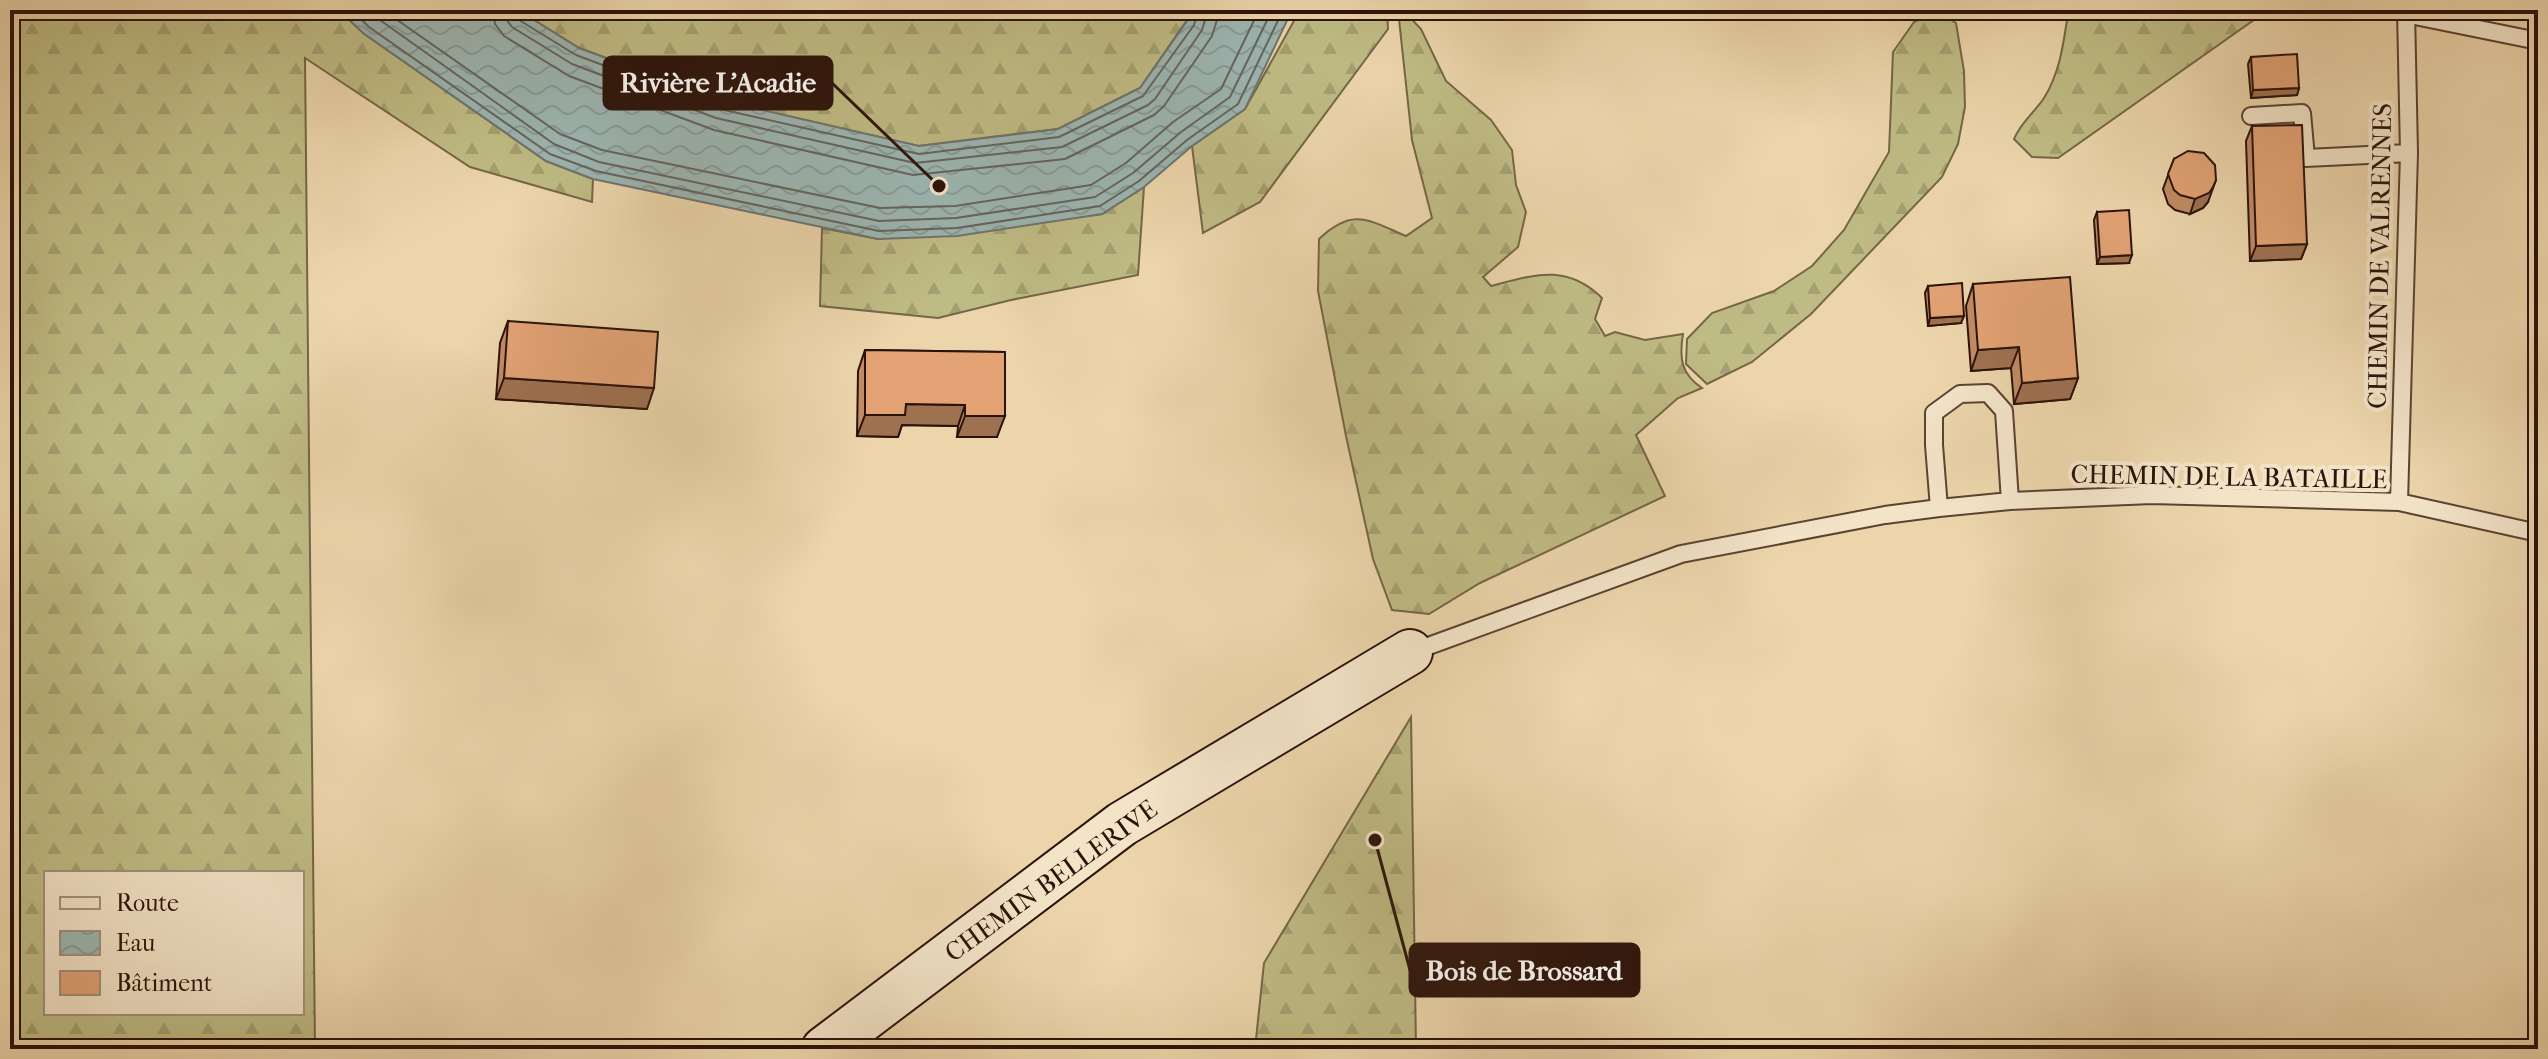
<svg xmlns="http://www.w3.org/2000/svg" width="2548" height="1059" viewBox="0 0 2548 1059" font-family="'IM FELL French Canon',serif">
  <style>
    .forest { fill: url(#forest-firs); stroke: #756647; stroke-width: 2; fill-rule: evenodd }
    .water { fill: url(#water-waves); stroke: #6f746f; stroke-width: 2 }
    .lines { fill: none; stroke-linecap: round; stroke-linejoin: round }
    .shore { stroke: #64645e; stroke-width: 2 }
    .lane-casing { stroke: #5b4332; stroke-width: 20 }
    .secondary-casing { stroke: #2b120a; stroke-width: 48 }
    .lane { stroke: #f3e4c8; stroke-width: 16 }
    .secondary { stroke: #f3e4c8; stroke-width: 44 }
    .wall { fill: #c28b64; stroke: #2b120a; stroke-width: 2 }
    .shaded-wall { fill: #9e7151; stroke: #2b120a; stroke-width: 2 }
    .building { fill: #e2a274; stroke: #2b120a; stroke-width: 2 }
    .labels { text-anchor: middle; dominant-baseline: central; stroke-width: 8; stroke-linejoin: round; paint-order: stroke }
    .street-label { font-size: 26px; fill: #2b120a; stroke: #f3e4c8 }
    .leader { fill: none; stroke: #2b120a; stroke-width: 3 }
    .callout-dot { fill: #2b120a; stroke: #f3e4c8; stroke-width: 3 }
    .callout { fill: #2b120a; stroke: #2b120a; stroke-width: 3 }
    .callout-label { font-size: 28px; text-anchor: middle; font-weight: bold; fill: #fff }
  </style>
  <defs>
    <pattern id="forest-firs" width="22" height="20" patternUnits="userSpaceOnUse" patternTransform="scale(2)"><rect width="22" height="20" fill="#bfbb84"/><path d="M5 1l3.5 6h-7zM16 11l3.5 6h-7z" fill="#a4a071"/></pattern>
    <pattern id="water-waves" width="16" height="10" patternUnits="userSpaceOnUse" patternTransform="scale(2)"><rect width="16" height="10" fill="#9cb6b2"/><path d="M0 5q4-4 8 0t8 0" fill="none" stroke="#879b98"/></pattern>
  </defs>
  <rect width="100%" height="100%" fill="#ecd5ab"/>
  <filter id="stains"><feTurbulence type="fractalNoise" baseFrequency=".0025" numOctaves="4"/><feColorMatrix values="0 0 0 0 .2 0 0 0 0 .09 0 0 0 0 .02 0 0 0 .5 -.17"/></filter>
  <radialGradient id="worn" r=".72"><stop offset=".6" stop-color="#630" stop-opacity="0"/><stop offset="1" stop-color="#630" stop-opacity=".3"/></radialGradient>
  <path class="forest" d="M10 10H339L363 33 546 161 593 179 592 202 470 167 305 58 315 1049H10ZM46 873H302V1013H46Z
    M518 10H1176L1187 20 1140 88 1058 129 918 146 723 101 579 48Z
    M1300 10H1387L1388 29 1260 202 1203 233 1192 146 1245 109Z
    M1398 10H1403L1421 29 1446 81 1491 120 1512 150 1516 185 1526 212 1518 247 1483 277 1491 286C1534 275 1566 263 1602 298L1595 319 1605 336 1615 332 1645 340 1683 334C1679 358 1681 374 1702 388L1678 398 1636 435 1665 496 1480 583 1429 614 1392 610 1373 559 1346 436 1318 291 1319 239C1353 207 1368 220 1406 236L1432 218 1412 140Z
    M2091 10H2268L2058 158 2032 157 2014 139C2021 122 2034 113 2044 98 2059 74 2063 47 2067 20Z
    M1936 11 1956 23 1964 71 1965 107 1958 144 1942 177 1811 314 1752 362 1707 384 1686 364 1687 339 1712 313 1774 291 1812 266 1844 230 1889 152 1893 52 1914 22Z
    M1144 187 1138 275 1011 300 938 318 820 306 822 228 878 239 1102 214Z
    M1411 717 1416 1049H1255L1264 963Z"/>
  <path class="water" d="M339 10H518L579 48 723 101 919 146 1058 129 1140 88 1187 21 1191 10H1292L1245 109 1192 146 1144 187 1102 214 957 236 878 239 593 179 546 161 363 33Z"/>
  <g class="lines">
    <path class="shore" d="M351 10 369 27 550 154 596 171 879 231 957 228 1100 206 1139 181 1187 140 1238 104 1283 10
      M366 10 554 144 599 162 879 221 956 218 1095 197 1133 173 1181 132 1230 97 1272 10
      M383 10 560 134 602 150 880 208 955 206 1091 185 1126 163 1173 122 1221 89 1259 10
      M493 10 495 24 504 36 569 76 714 130 913 175 1065 159 1154 115 1164 106 1212 36 1220 10
      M505 10 506 19 512 27 572 64 716 118 915 163 1062 147 1148 105 1155 99 1202 30 1208 10
      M515 10 519 20 576 55 720 109 919 154 1059 137 1143 96 1194 25 1198 10"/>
    <g class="lane-casing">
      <path id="lane" d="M2405 14 2538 41
        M2251 116 2302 113 2306 158 2409 153
        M2399 502 2409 153 2406 10
        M1939 508 1934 445V413L1960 394 1988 393 2004 411 2010 501
        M1412 652 1681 554 1885 515 1939 508 2010 501 2152 495 2399 502 2538 533"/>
    </g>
    <g class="secondary-casing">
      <path id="secondary" d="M824 1049 1122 824 1410 652"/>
    </g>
    <use href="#lane" class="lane"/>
    <use href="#secondary" class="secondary"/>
  </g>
  <path class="wall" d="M2251 57 2299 88 2297 95 2251 98 2248 64Z
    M2252 126 2307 244 2301 259 2250 261 2246 141Z
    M2174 159 2208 202 2203 208 2190 214 2175 210 2168 204 2163 189Z
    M2097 212 2129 263 2097 264 2094 220Z
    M1973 284 2078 378 2070 399 2014 404 2011 368 1971 371 1966 306Z
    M1928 286 1961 323 1928 326 1925 293Z
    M508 321 647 409 496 399 500 343Z
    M865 350 1005 352 997 437H957L958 426 902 425 898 437 857 436 858 371Z"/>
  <path class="shaded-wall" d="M2299 88 2297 95 2251 98 2253 90Z
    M2216 180 2208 202 2203 208 2190 214 2195 199Z
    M2307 244 2301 259 2250 261 2256 246Z
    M2132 255 2129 263 2097 264 2100 257Z
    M1964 316 1961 323 1928 326 1930 318Z
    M2019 347 2011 368 1971 371 1978 350Z
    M504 378 654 388 647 409 496 399Z
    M2078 378 2070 399 2014 404 2022 383Z
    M906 404 965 405 958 426 902 425 898 437 857 436 865 415Z
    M965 416H1005L997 437H957Z"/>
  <path class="building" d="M2297 54 2299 88 2253 90 2251 57Z
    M2302 125 2307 244 2256 246 2252 126Z
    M2188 151 2204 153 2215 165 2216 180 2213 187 2209 193 2195 199 2180 195 2174 190 2168 174 2174 159Z
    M2129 210 2132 255 2100 257 2097 212Z
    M2070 277 2078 378 2022 383 2019 347 1978 350 1973 284Z
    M1962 283 1964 316 1930 318 1928 286Z
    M508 321 658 332 654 388 504 378Z
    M865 350 1005 352V416H965V405L906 404 905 415H865Z"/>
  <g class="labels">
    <g class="street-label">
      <text transform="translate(2380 256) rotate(-89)">CHEMIN DE VALRENNES</text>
      <text transform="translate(2229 477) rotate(1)">CHEMIN DE LA BATAILLE</text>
      <text transform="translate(1051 881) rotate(-36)">CHEMIN BELLERIVE</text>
    </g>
  </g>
  <path class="leader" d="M939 186L832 83M1375 840L1410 970"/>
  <g class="callout-dot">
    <circle cx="939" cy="186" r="8"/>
    <circle cx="1375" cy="840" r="8"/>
  </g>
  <g class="callout">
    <rect x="604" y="57" width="228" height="52" rx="8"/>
    <rect x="1410" y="944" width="229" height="52" rx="8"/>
  </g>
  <g class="callout-label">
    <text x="718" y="92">Rivière L'Acadie</text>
    <text x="1524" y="980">Bois de Brossard</text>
  </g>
  <rect width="2548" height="1059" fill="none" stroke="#ecd5ab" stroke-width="40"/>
  <rect x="12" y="12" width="2524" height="1035" fill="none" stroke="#2b120a" stroke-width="4"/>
  <rect x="20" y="20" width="2508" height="1019" fill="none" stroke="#2b120a" stroke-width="2"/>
  <rect x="44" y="871" width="260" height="144" fill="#f3e4c8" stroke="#a3907c" stroke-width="2"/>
  <rect x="60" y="897" width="40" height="12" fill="#f3e4c8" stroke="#a3907c" stroke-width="2"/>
  <text x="116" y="911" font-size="24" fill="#2b120a">Route</text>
  <rect x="60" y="931" width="40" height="24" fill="url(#water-waves)" stroke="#a3907c" stroke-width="2"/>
  <text x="116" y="951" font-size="24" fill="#2b120a">Eau</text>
  <rect x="60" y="971" width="40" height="24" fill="#e2a274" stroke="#a3907c" stroke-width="2"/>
  <text x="116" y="991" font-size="24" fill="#2b120a">Bâtiment</text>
  <rect width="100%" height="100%" filter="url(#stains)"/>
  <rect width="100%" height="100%" fill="url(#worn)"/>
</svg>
